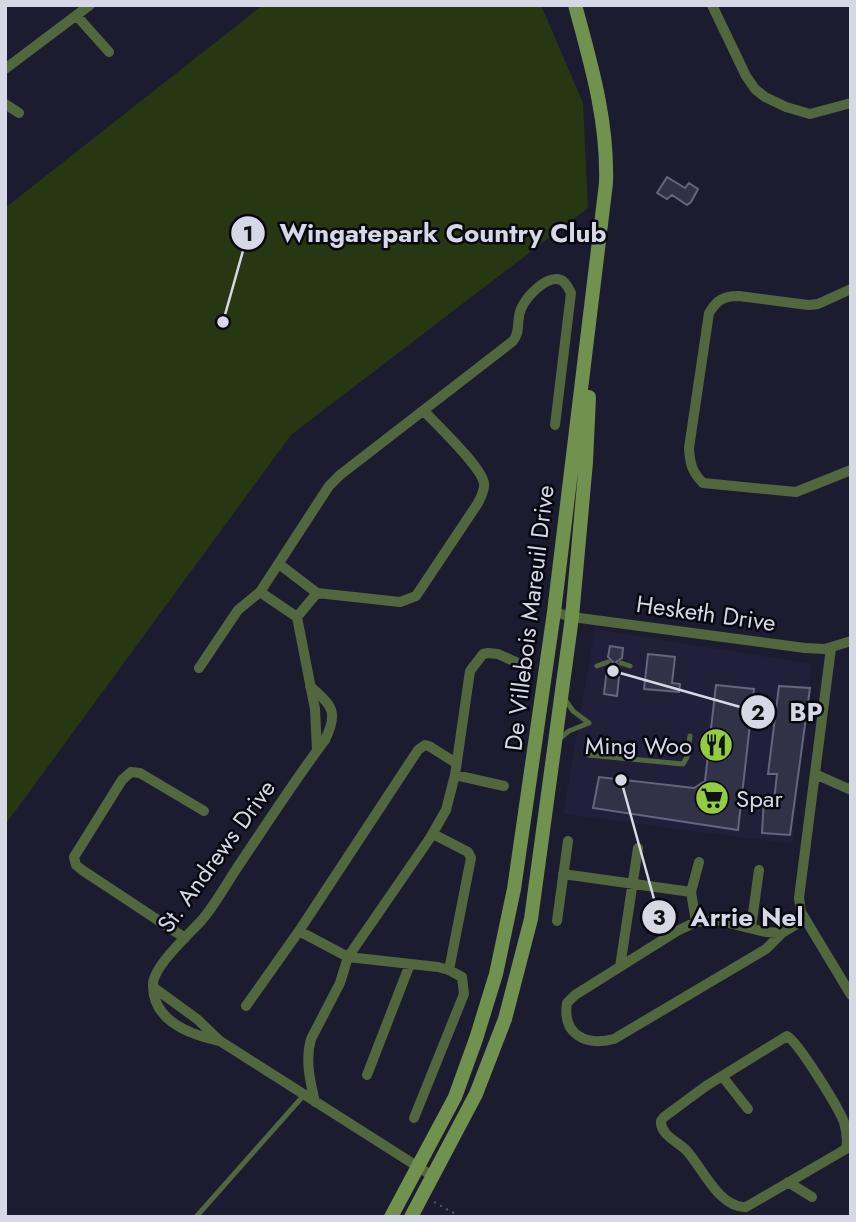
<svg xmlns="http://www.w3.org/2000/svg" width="856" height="1222" viewBox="0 0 856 1222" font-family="Jost,sans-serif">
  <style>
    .built { fill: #211f3a }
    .green { fill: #263712 }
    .building { fill: #313147; stroke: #65657e; stroke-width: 2 }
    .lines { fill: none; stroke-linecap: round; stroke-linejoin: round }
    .path { stroke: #58586a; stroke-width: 2; stroke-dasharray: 2 5; stroke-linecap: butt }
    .service { stroke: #53673f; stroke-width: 5 }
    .minor { stroke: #53673f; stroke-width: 10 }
    .secondary { stroke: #71914e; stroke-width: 14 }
    .labels { text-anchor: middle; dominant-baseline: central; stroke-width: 5; stroke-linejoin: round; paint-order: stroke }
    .street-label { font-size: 24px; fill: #d7d8e6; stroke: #080710 }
    .poi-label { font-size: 24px; fill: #d7d8e6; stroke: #080710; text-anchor: end }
    .leader { fill: none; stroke: #d7d8e6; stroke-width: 2.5 }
    .callout-dot { fill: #d7d8e6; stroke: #080710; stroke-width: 2.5 }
    .mark-label { font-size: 21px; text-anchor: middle; font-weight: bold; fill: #111 }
    .callout-label { font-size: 26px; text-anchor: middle; font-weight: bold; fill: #d7d8e6; stroke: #080710; stroke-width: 5; stroke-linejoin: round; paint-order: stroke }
  </style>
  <rect width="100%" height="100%" fill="#1c1c30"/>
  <path class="built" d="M595 629 812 664 792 844 563 814Z"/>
  <path class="green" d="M263 5H541L583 103 588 208 291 435 5 825V208Z"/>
  <path class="building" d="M667 177 685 188 689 183 698 189 691 202 687 205 672 195 667 199 657 193Z
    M610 646 623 648 622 658 616 662 620 668 617 696 604 694 607 668 613 662 608 657Z
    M648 654 675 657 672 683 680 684 679 692 644 689Z
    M716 685 754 689 738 830 593 808 599 777 694 788 705 781Z
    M779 686 810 688 790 835 762 833 764 799 774 801 777 774H768Z"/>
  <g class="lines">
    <path class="path" d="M434 1202 461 1217"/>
    <path class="service" d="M621 663 630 666
      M597 666 608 662
      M564 698 573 711 589 723
      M558 740 569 731 589 723
      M588 755 683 764 687 757 690 736
      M196 1217 304 1095"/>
    <path class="minor" d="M712 5 746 76 755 89 765 97 786 107 810 114 851 103
      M77 16 109 52
      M5 69 90 5
      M5 104 19 113
      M851 289 818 304 808 305 739 296C723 296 717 300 709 313L689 448C690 464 692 472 703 483L796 492 851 470
      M279 564 317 593 400 602 416 596 478 503C481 497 485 490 484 483 481 466 437 425 424 411
      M260 592 297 617 315 709 317 750
      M554 612 572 617 805 648 825 649 851 641
      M297 617 317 593
      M831 648 799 898 801 912 851 995
      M199 668 238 610 260 592 329 486 340 475 513 341C521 332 516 320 521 309 526 297 547 274 561 280 566 282 569 289 571 293L555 425
      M815 774 851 790
      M455 775 504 786
      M433 834 468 852 471 858 449 970
      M563 874 691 892
      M557 921 568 841
      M696 922 691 892 699 862
      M751 928 759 870
      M299 931 348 957 438 967 449 970 462 977 464 994 414 1118
      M782 933 766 932 716 920 696 922 677 931 575 995 567 1003C562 1035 586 1046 614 1039L766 949 782 933 805 919
      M185 938 82 870 76 865 74 857 122 780 131 772 140 773 204 811
      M620 967 638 848
      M153 987 197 1019 220 1041 434 1177
      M246 1006 299 931 418 750 425 745 429 746 456 763
      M787 1036C799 1043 838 1107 844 1122 847 1132 848 1139 846 1149L746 1207C718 1208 702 1166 685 1149 676 1141 660 1134 661 1121L664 1117 706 1086Z
      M220 1041C191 1035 152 1021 153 984 154 966 188 935 201 921 215 905 225 886 237 868 266 825 294 781 325 740 339 711 332 706 310 686
      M367 1075 410 964
      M722 1076 748 1109
      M315 1102C310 1081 305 1060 311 1039L340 983 348 957 430 838 446 810 455 775 470 671 483 654 488 653 498 654 518 663
      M788 1182 812 1197"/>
    <path class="secondary" d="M391 1217 455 1097 476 1039 496 974 514 889 554 612 606 183C608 121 591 64 575 5
      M411 1217 476 1094 505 1019 531 919 572 617 586 462 589 397"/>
  </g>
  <defs>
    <g id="restaurant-disc" transform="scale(1.75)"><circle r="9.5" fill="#91cd40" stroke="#080710"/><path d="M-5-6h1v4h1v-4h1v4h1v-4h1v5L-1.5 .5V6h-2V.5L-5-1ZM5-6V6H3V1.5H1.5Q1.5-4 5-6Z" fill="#111"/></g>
    <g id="supermarket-disc" transform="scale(1.75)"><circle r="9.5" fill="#91cd40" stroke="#080710"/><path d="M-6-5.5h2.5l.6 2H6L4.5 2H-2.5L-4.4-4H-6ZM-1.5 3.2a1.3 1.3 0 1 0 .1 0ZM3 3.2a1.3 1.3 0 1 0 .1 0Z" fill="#111"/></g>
  </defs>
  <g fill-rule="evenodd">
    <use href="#restaurant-disc" x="716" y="745"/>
    <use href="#supermarket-disc" x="712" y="798"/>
  </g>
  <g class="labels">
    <g class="street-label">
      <text transform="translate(706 613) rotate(8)">Hesketh Drive</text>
      <text transform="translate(529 618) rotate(-83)">De Villebois Mareuil Drive</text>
      <text transform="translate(216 856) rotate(-54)">St. Andrews Drive</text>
    </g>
    <g class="poi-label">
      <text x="692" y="745">Ming Woo</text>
      <text x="736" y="798" text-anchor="start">Spar</text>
    </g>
  </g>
  <path class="leader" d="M223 322L248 233M613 671L758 712M621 780L659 917"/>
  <g class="callout-dot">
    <circle cx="223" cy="322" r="7"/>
    <circle cx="613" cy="671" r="7"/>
    <circle cx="621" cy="780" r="7"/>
    <circle cx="248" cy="233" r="18"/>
    <circle cx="758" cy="712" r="18"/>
    <circle cx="659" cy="917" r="18"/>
  </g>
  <g class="mark-label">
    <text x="248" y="241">1</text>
    <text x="758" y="720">2</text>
    <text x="659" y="925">3</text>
  </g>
  <g class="callout-label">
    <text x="443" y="242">Wingatepark Country Club</text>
    <text x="806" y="721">BP</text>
    <text x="747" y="926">Arrie Nel</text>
  </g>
  <rect width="856" height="1222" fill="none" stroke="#d7d8e6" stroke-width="14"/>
</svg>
